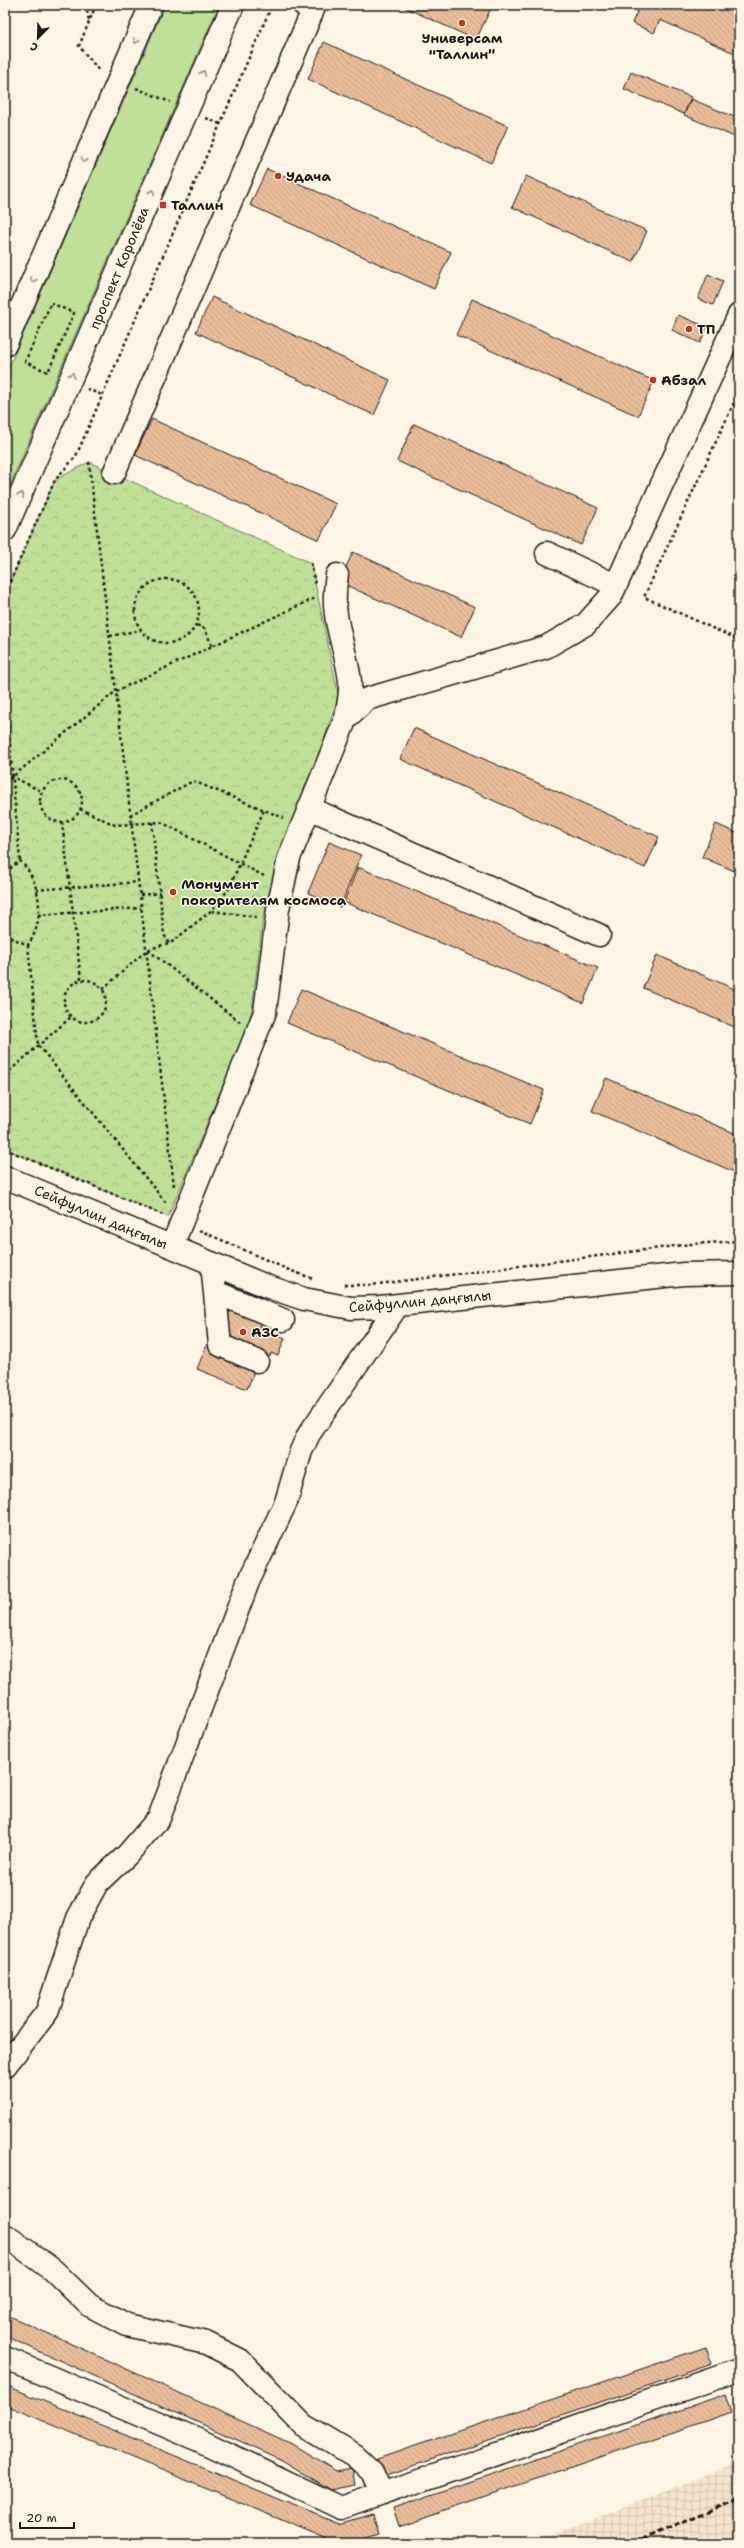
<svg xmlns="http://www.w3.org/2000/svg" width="744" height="2548" viewBox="0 0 744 2548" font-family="'Shantell Sans',sans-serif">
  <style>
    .industrial { fill: url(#industrial-grid) }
    .green { fill: #c0df97; stroke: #6e7e5a }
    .forest { fill: url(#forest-crowns); stroke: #6e7e5a }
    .building { fill: url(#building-back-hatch); stroke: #1c1c1c }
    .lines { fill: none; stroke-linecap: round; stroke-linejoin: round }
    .minor-casing { stroke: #1c1c1c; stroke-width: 25 }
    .major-casing { stroke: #1c1c1c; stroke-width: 25 }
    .path { stroke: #1c1c1c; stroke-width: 2.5; stroke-dasharray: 3 3; stroke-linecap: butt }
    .minor { stroke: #fcf5e5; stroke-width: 22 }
    .major { stroke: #fcf5e5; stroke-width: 22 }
    .rail { stroke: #1c1c1c; stroke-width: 3; stroke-dasharray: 6 3; stroke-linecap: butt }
    .oneway { stroke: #97938b }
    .poi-dot { fill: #c8321e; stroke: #fcf5e5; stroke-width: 1.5 }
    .labels { text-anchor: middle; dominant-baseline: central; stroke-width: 3; stroke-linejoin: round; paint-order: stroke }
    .poi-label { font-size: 14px; font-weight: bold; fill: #1c1c1c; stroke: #fcf5e5; text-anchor: start }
    .street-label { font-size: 14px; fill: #1c1c1c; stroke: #fcf5e5 }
  </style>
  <defs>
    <pattern id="industrial-grid" width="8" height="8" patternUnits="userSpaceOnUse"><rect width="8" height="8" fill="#f7e4ce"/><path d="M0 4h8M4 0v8" fill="none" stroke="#d3c3b0"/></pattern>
    <pattern id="forest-crowns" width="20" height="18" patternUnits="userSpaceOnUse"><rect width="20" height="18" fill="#c0df97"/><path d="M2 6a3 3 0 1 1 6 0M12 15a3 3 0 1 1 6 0" fill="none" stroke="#a4bf82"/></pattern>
    <pattern id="building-back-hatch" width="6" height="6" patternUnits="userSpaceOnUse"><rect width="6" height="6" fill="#eabd9a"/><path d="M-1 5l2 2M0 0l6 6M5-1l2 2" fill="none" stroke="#c8a284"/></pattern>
  </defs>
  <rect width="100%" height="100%" fill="#fcf5e5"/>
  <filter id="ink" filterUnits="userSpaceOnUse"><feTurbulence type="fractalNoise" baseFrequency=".025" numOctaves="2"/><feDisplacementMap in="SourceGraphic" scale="8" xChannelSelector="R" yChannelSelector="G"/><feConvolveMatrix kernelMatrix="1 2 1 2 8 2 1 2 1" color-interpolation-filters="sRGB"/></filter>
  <g filter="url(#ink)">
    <path class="industrial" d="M739 2462V2543H533Z"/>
    <path class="green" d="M165 5H219L5 496V376Z"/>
    <path class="forest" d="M89 462 311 563 338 693 337 701 263 918 252 1010 247 1028 168 1217 5 1149V594L55 480Z"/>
    <path class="building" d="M400 5H488L492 6 476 40Z
      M640 5H726L739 11V72L733 69 739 55 660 20 654 33 632 23Z
      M324 42 508 126 491 163 308 79Z
      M631 72 691 97 684 114 624 89Z
      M691 99 739 119V139L684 115Z
      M267 169 451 252 434 289 250 205Z
      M526 176 647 231 633 262 512 207Z
      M739 209V219L735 218Z
      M708 274 723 281 713 305 698 299Z
      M212 297 390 380 374 415 196 332Z
      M472 299 654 381 638 416 456 335Z
      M678 315 707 327 700 343 672 330Z
      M152 419 336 504 319 540 135 455Z
      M414 424 598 508 581 545 397 461Z
      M353 552 475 607 461 637 339 582Z
      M414 728 659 837 645 868 400 759Z
      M716 824 739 834V873L702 857Z
      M329 842 361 855 340 907 308 893Z
      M358 867 598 968 583 1003 344 902Z
      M657 955 739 991V1029L643 988Z
      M301 989 544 1090 530 1124 287 1023Z
      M606 1078 739 1135V1174L592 1111Z
      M231 1308 263 1314 259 1326 285 1338 278 1356 271 1353 270 1357 220 1336Z
      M207 1344 257 1364 247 1389 197 1369Z
      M5 2314 292 2444 336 2471 352 2468 355 2485 331 2490 282 2460 5 2336Z
      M706 2347 712 2364 383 2476 377 2459Z
      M5 2385 339 2524 373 2514 379 2534 350 2543H337L5 2405Z
      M726 2394 732 2412 399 2526 393 2508Z"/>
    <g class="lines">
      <g class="minor-casing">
        <path id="minor" d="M114 473 313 10 304 5
          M547 553 615 585
          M346 718 367 699 546 647 586 624 611 596 739 315
          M309 808 599 935
          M5 1177 266 1286 304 1299 351 1308 380 1307 684 1274 739 1273
          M172 1246 265 1012 278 909 289 858 346 718C348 706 351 694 350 681 345 642 329 617 337 575
          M212 1263 220 1345 257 1361
          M215 1292 283 1320
          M5 2066 47 2012 78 1918 97 1883 127 1855 159 1818 248 1582 286 1502 301 1451 309 1434 398 1305
          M5 2235 53 2270 89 2305 127 2325 206 2343 240 2360 303 2425 355 2456 372 2472 382 2494
          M5 2358 201 2441 341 2508 739 2370"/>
      </g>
      <g class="major-casing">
        <path id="major" d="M5 345 151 5
          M5 530 233 5"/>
      </g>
      <path class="path" d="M86 5 89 22
        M96 5 79 46 100 72
        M136 88 170 102
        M206 118 220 124
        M51 303 74 313 48 372 25 362Z
        M87 389 102 395
        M739 392 644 597 739 640
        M89 462 174 1186
        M311 563 315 584
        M135 611a32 32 0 1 1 64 0a32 32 0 1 1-64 0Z
        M5 593 55 480 76 456 272 5
        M197 625 205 629 212 646
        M110 636 141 630
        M5 690 20 861
        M5 773 41 791
        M40 801a21 21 0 1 1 42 0a21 21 0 1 1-42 0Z
        M5 783 116 691 315 598
        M80 809 115 825 161 822 264 876
        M130 815 193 781 284 818
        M62 822 81 979
        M152 822 164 934 169 944
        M5 872 20 861C42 881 45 922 28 945L5 935
        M36 890 138 882
        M140 895 160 893
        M212 911 257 917
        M38 915 141 908
        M28 945 38 1045 167 1204
        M148 950 240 1022
        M64 1001a21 21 0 1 1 42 0a21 21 0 1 1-42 0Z
        M103 989 147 950 172 942 212 910 228 890 264 810
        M5 1075 71 1017
        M5 1149 163 1215
        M199 1230 289 1270 314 1279
        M344 1285H371L691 1244 739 1241"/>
      <use href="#minor" class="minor"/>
      <use href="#major" class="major"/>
      <path class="rail" d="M632 2543 739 2500"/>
    </g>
    <defs><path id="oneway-chevron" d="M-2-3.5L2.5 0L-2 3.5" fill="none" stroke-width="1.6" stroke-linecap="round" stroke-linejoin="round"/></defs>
    <g class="oneway">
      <use href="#oneway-chevron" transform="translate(136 41) rotate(113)"/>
      <use href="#oneway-chevron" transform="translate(203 73) rotate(-67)"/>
      <use href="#oneway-chevron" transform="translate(84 160) rotate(113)"/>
      <use href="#oneway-chevron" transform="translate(152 192) rotate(-67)"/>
      <use href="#oneway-chevron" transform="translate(33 280) rotate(113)"/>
      <use href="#oneway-chevron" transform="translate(72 375) rotate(-67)"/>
      <use href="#oneway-chevron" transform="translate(21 495) rotate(-67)"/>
    </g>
  </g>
  <g class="poi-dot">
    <circle cx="462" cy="23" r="4"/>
    <circle cx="278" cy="176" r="4"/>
    <rect x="159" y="201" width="8" height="8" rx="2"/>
    <circle cx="689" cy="329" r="4"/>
    <circle cx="653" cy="380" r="4"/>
    <circle cx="173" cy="892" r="4"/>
    <circle cx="243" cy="1332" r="4"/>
  </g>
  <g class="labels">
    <g class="poi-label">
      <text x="462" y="38" text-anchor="middle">Универсам<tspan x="462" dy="16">"Таллин"</tspan></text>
      <text x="286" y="176">Удача</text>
      <text x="171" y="205">Таллин</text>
      <text x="697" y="329">ТП</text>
      <text x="661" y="380">Абзал</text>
      <text x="181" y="884">Монумент<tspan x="181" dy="16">покорителям космоса</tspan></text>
      <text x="251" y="1332">АЗС</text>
    </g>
    <g class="street-label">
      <text transform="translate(119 268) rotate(-67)">проспект Королёва</text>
      <text transform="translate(101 1217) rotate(23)">Сейфуллин даңғылы</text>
      <text transform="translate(420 1301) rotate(-5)">Сейфуллин даңғылы</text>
    </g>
  </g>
  <rect width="744" height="2548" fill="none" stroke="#fcf5e5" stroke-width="20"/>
  <rect x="10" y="10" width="724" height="2528" fill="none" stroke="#1c1c1c" stroke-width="1.5" filter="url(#ink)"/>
  <g transform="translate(38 38) rotate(203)" stroke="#fcf5e5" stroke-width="3" paint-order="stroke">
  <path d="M0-3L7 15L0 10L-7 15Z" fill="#1c1c1c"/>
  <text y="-6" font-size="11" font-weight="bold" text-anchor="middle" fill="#1c1c1c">С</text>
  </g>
  <path d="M20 2522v6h54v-6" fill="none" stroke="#1c1c1c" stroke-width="2"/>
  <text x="26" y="2522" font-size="12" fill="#1c1c1c" stroke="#fcf5e5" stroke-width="3" paint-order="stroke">20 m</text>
</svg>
